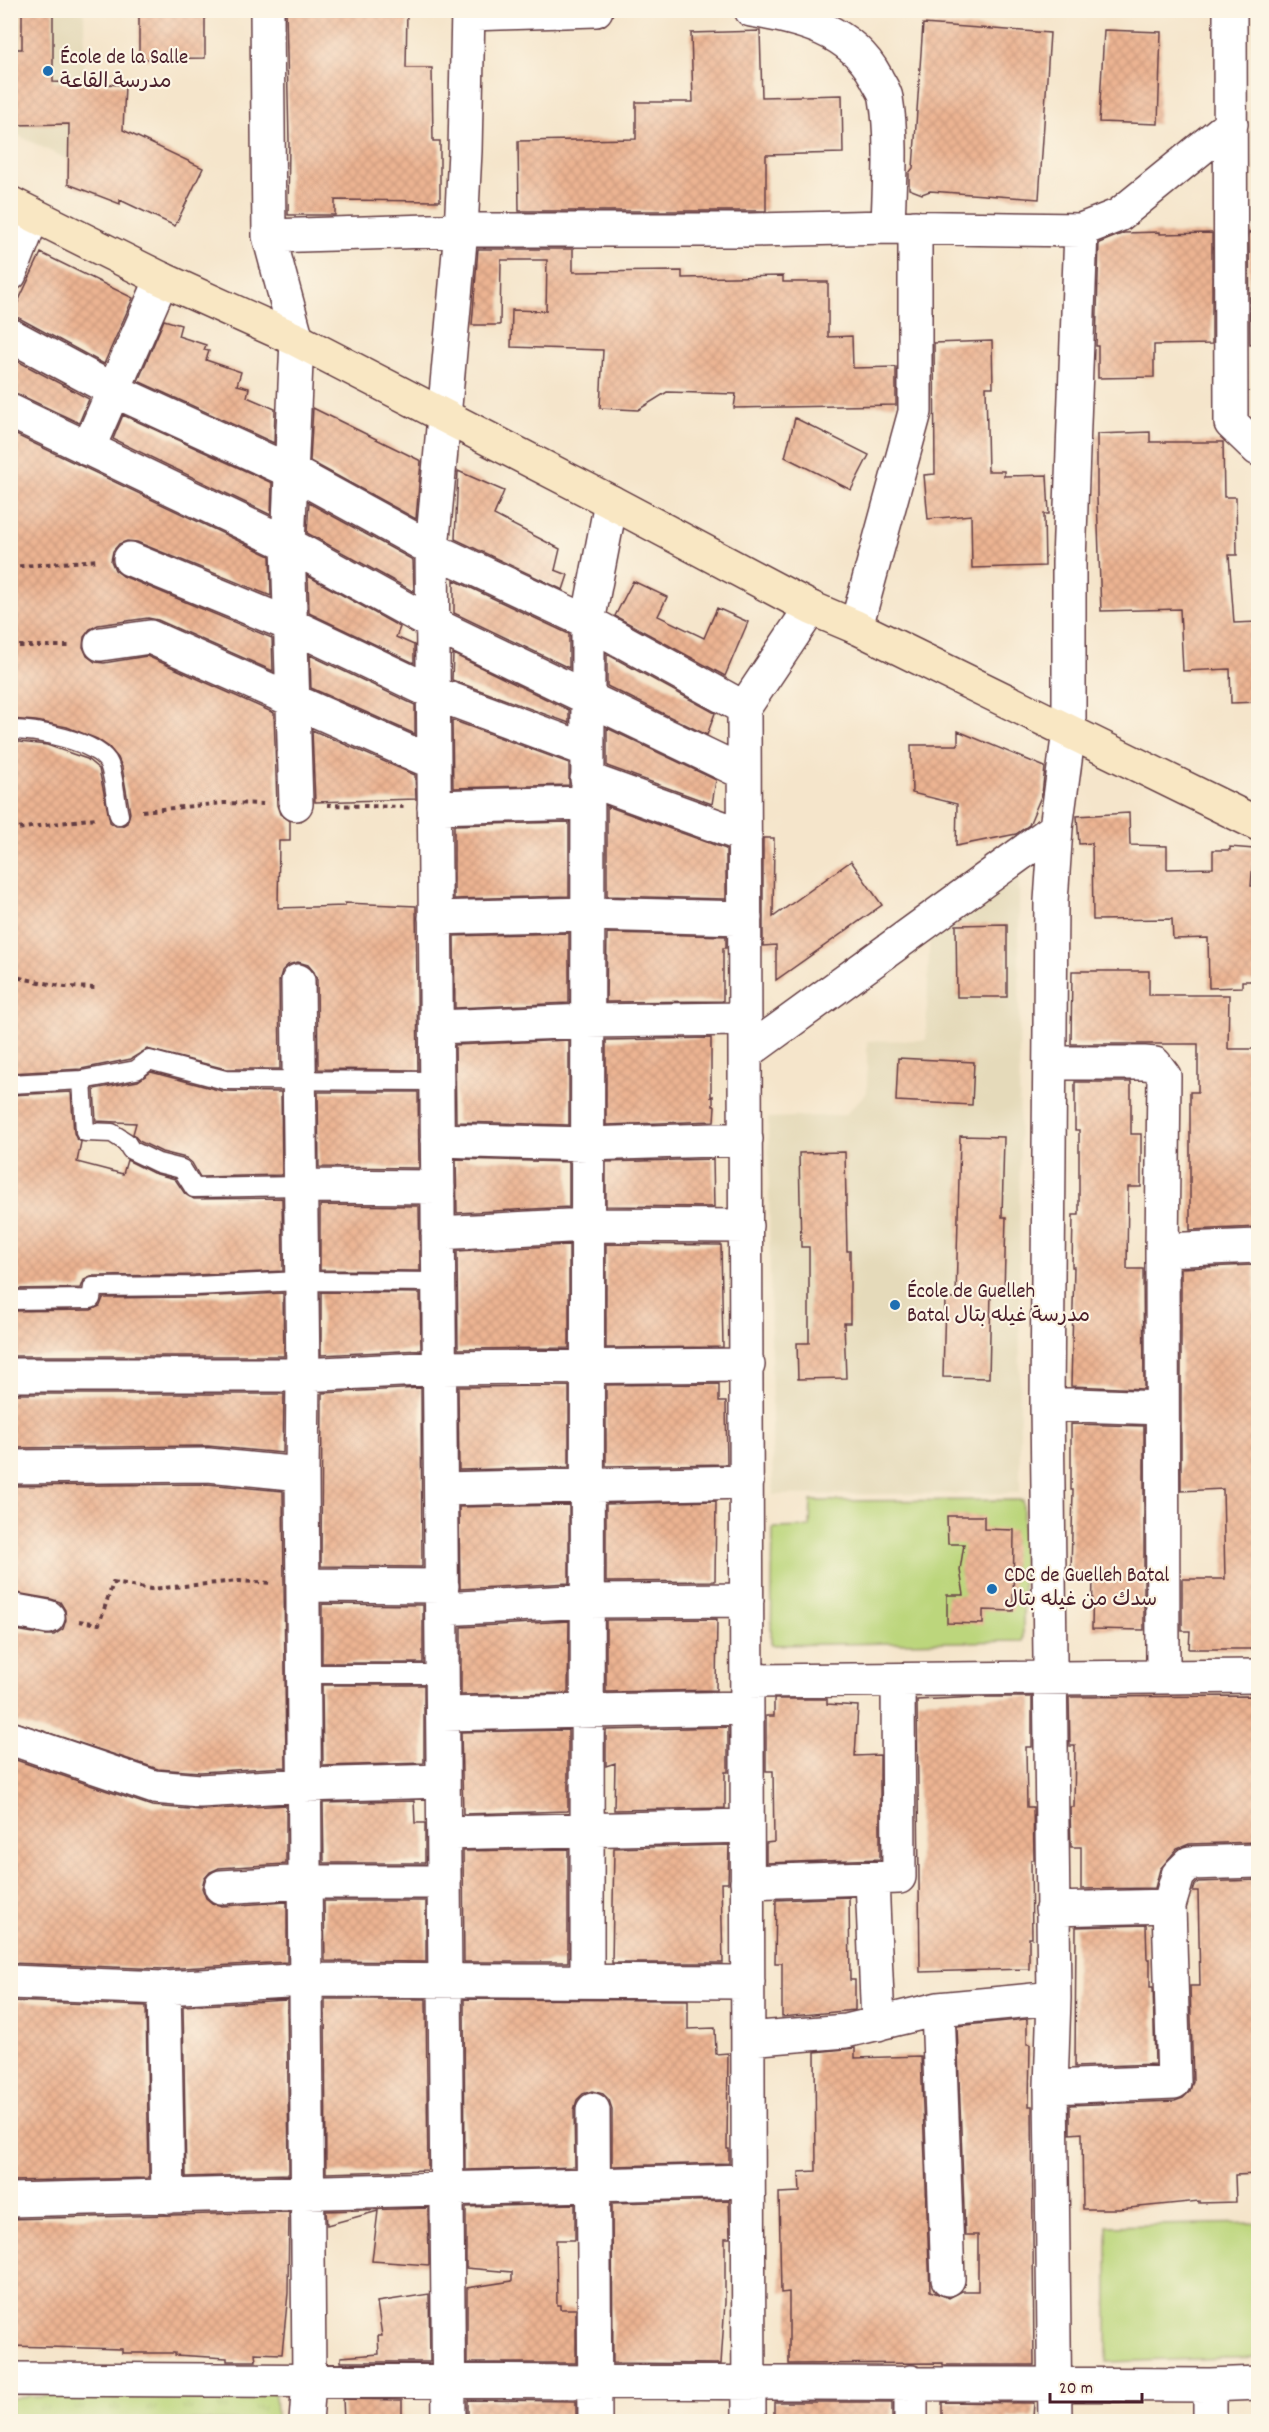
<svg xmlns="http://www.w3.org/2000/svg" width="1269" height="2432" viewBox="0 0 1269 2432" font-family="Dekko,'Playpen Sans Arabic',sans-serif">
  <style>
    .built { fill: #e5daba }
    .grass { fill: url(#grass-tufts); stroke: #837a54; stroke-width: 1.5 }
    .pitch { fill: #bcd67c; stroke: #837a54; stroke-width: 1.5 }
    .building { fill: url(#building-cross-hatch) }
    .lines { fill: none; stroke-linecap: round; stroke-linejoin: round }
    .lane-casing { stroke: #643d43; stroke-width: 21 }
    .street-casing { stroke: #643d43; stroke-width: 36 }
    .secondary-casing { stroke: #643d43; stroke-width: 36 }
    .path { stroke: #643d43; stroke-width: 4; stroke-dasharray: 4.5 4.5; stroke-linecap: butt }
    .lane { stroke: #fff; stroke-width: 18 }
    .street { stroke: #fff; stroke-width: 33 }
    .secondary { stroke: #f9e7c3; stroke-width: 33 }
    .poi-dot { fill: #1f6fb2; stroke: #fcf5e5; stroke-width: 2 }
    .labels { text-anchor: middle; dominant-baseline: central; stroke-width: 4.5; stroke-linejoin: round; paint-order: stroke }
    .poi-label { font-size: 21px; fill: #4a1f2b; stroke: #fcf5e5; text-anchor: start }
  </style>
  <defs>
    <pattern id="grass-tufts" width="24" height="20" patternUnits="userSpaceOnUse" patternTransform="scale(1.5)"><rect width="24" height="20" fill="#bcd67c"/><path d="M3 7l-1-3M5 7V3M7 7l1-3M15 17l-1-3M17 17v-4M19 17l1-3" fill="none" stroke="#a3b76b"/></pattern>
    <pattern id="building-cross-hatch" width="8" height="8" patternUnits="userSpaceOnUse" patternTransform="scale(1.5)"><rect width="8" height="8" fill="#ecb492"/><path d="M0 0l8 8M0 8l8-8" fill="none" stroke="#cc9a7e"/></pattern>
  </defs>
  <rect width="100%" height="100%" fill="#fcf5e5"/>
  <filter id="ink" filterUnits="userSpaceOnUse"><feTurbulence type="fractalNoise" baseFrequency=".0167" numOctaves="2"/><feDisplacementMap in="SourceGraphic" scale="12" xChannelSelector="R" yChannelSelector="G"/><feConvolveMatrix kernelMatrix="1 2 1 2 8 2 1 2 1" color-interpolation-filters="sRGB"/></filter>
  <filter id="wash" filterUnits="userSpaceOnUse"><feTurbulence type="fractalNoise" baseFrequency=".008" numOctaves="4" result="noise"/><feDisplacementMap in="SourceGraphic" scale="24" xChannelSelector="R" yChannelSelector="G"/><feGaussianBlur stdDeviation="1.35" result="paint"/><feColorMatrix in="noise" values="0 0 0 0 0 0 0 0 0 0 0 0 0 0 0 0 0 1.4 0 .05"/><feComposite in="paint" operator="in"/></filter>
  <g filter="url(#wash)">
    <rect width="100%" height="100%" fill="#f5e5cb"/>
    <path class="built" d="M10 11H84L85 168 11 132Z
      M1019 874 1020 1493 773 1495 768 1118 845 1115 867 1092V1041L926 1040 930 927Z"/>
    <path class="grass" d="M275 2388 276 2421H11L10 2398Z"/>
    <path class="pitch" d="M1023 1500V1641L771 1645 773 1528 810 1527 811 1501Z
      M1258 2223V2357L1107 2362V2226Z"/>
    <g id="blocks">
      <path class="building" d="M22 10H53V82L125 85 123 130 203 168 175 226 120 200V204L68 184 69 124 13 125 12 49H22Z
        M139 10H205V58L139 59Z
        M286 10H407L406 68H432L433 141H440V201L335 200V215H288L289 141Z
        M923 24 1050 33 1039 199 930 191 922 194 909 189V173L913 168Z
        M1104 30 1161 32 1158 124 1099 122Z
        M760 31 762 97 842 95 843 153 766 155V211H519L518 141 636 139V102H693L691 33Z
        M1160 232V234L1212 233V344L1154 345V377L1098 378V346H1096L1099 243 1124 233Z
        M1249 232H1258V343L1250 344Z
        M478 249H573V272L682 271V278L783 276V282H828V337L852 336 853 368 896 367V405L734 408 736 394 667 392 638 410 600 408 603 350 511 347 512 310 546 311 547 260H501L500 325H472Z
        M41 253 133 298 104 364 19 318 11 317Z
        M164 320 181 325 178 336 206 345 204 350 209 351 206 360 241 372 237 385 249 388 247 397 275 409 274 443 138 381Z
        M992 341 993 387H986L988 471H1004V476L1047 475 1049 514H1044L1045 566 972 568 971 515 928 519 924 475 935 474 934 343Z
        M10 357 89 399 79 423 18 394 10 393Z
        M313 408 421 461 416 519 310 461Z
        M123 415 272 483 271 515 113 439Z
        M795 418 869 455 851 490 785 457Z
        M10 432 270 556 271 596 137 542 127 541 119 544 113 551 111 561 115 570 123 576 272 638 273 671 158 620 148 618 98 625 90 629 84 637 83 647 87 656 95 662 104 663 147 656 274 713 277 805 280 814 290 821V841H279L278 908 345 906V903L416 906 418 1070 318 1069 317 980 314 972 308 965 298 962 288 965 282 971 279 981 280 1069H226L147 1049 131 1059 81 1069 10 1073V741L47 745 87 759 99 769 110 822 116 826H122L127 823 130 813 122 767 118 758 109 747 97 739 67 727 36 721 10 719V627L14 610 10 572Z
        M1150 432V442H1223L1224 497H1236L1237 555H1229L1234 623 1258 622V702L1231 703 1230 669 1183 671 1180 609 1101 611 1097 498V434Z
        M458 471 504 491 494 515 560 549 555 570 568 575 563 590 455 539Z
        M309 503 413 560 414 592 307 533Z
        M308 576 400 627 396 637 414 645V663L309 613Z
        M454 580 569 634V668L454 613Z
        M633 581 667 597 658 616 704 638 717 608 748 622 725 676 615 616Z
        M453 654 569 710V723L452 680Z
        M607 654 715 713 707 735 607 686Z
        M310 655 415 705V734L311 688Z
        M452 720 569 763V785L453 788Z
        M607 728 716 780 712 804 607 766Z
        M312 730 415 775 416 799 315 802Z
        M958 731 1045 767 1042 794 1029 825 1016 834 956 846 957 804 912 793 911 745H958Z
        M607 806 726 849V899L607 896Z
        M1129 813 1130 845 1167 846V869L1213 868V850H1230V847L1254 849 1251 886H1256V906L1258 907V981H1242V987L1209 988 1208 938 1173 939 1172 919 1093 920 1092 843 1079 844 1077 816Z
        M569 822V896L454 899V825Z
        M763 838H774L773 917 851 861 882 905 776 980V945L763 946Z
        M1007 924V997H957L956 925Z
        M569 933V1003L455 1008 454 936Z
        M607 933 726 936V948H723V1001L606 1002Z
        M1072 971H1149V995H1229L1228 1049H1258V1227L1190 1230V1092H1198V1044H1071Z
        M711 1038V1097L713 1096V1106H715L714 1121 606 1125V1040Z
        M569 1040V1125L456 1122 455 1045Z
        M898 1058 974 1062 972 1105 896 1101Z
        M151 1072 222 1091 281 1092 282 1175 200 1177 192 1163 186 1158 162 1152 139 1141 133 1134 136 1123 96 1121 94 1089 138 1081Z
        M1075 1082H1131V1134H1141V1187H1128L1127 1269H1143L1144 1389 1071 1386 1074 1267H1072L1073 1215H1079V1130H1075Z
        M71 1092 74 1133 76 1138 81 1142 77 1162 123 1174 127 1160 153 1173 175 1179 185 1194 194 1199 282 1198 283 1271 195 1275 93 1276 84 1280 81 1288 10 1289V1095Z
        M318 1092H418L419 1168 319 1167Z
        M960 1136 1004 1137 1002 1217H1006L1004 1293 991 1292 989 1378 943 1377 945 1299H956Z
        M845 1152 847 1251H850V1323H844L846 1378 798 1379 797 1343H809V1247H801L799 1153Z
        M456 1159 569 1162V1207L457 1213Z
        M713 1159 714 1207 606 1206V1162Z
        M320 1205 419 1206 420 1271 320 1270Z
        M606 1244 721 1245 723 1347 606 1348Z
        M569 1245V1348L458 1349 457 1251Z
        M1254 1265 1255 1309H1258V1649H1189L1190 1631H1182V1579H1225L1223 1489 1181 1491V1268Z
        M321 1292 420 1293 421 1350 321 1355Z
        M283 1293 284 1356H10V1311L91 1310 100 1306 103 1298 195 1297Z
        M719 1384V1402H726L727 1464 606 1466V1385Z
        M569 1386V1467L459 1470 458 1387Z
        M421 1388 422 1567 321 1566 322 1393Z
        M10 1394H284L283 1453 208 1446 10 1448Z
        M1071 1424 1144 1426V1630L1092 1629 1093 1573H1071L1073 1490H1071Z
        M207 1484 283 1491 286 1767 200 1772 158 1769 10 1720V1629L45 1635H54L63 1629 66 1620 65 1610 60 1602 51 1599 10 1592V1486Z
        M716 1501 715 1581 606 1582V1504Z
        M569 1505V1583L460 1589 459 1507Z
        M947 1516H984V1529L1014 1530 1013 1611 983 1610V1624L947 1623V1595H964L960 1570 964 1544H948Z
        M322 1604 423 1605V1663H322Z
        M717 1619 716 1690 606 1692V1620Z
        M569 1621 568 1693 461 1695V1627Z
        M322 1685H424V1763L323 1766Z
        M1258 1696V1842L1189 1844 1177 1849 1160 1869 1155 1888 1081 1889V1847H1071L1070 1807H1074L1075 1746H1070L1069 1697Z
        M979 1697H1032V1747H1026L1027 1807H1033L1034 1860H1031L1032 1938H1029V1969L920 1972 917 1700Z
        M774 1699H827V1704L858 1706 855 1756 880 1755V1859L766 1863V1843L774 1842 773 1771H766V1716H774Z
        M728 1727V1772H725V1808L614 1810 615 1763 606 1766V1730Z
        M568 1730V1811L463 1814 461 1732Z
        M10 1758 152 1806 201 1810 286 1805V1864L219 1868 210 1872 204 1879 202 1888 206 1898 212 1903 222 1906 287 1902V1962L164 1969 10 1963Z
        M414 1801 415 1823H425V1863H324L323 1803Z
        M729 1845 728 1883H721L723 1963H612L614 1848Z
        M568 1849V1962H464L463 1851Z
        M1258 1880V2174L1235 2175 1236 2202 1199 2203V2201L1119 2209H1083L1082 2133 1070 2134V2105L1175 2101 1183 2098 1190 2091 1193 2081 1190 1986H1200L1198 1891H1193L1195 1885 1198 1882Z
        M849 1897 850 1980H855V2010L782 2017V1963H775L776 1900Z
        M324 1901H426V1962L325 1961Z
        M1146 1925 1147 1959H1150V1987H1153L1155 2064 1075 2067 1076 1927Z
        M325 1999H426L428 2170 326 2173Z
        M464 1999 688 2000V2029L715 2028 716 2054 728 2053 727 2149H729V2163L612 2166V2109L609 2100 603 2094 592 2091 583 2094 577 2100 574 2110 575 2167 465 2170Z
        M287 2000 289 2174 186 2177 183 2006Z
        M10 2001 146 2006 149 2178 10 2181Z
        M1027 2019V2044H1030L1029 2106H1032L1034 2365H943V2363L789 2364V2292L781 2293 779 2193 800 2192 799 2172 816 2171 815 2052 855 2048V2058L921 2056 930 2291 949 2298 962 2291H978V2235H965L957 2026Z
        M729 2200 730 2238H725V2302L721 2364 613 2363 612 2203Z
        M575 2204V2240H556L557 2305H560V2309H576V2363H467V2288L512 2281V2272L466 2268V2207Z
        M428 2208 429 2265 372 2261 378 2211 327 2225 326 2211Z
        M289 2212 288 2293 282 2354 255 2353 256 2361H227V2358L175 2355V2353H122V2349L10 2346V2219Z
        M429 2294 430 2362H341V2357L379 2354 378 2336H382L377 2302Z
        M343 2399 402 2400V2421H344Z
        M468 2400 576 2401V2421H468Z
        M774 2402H892V2421H774Z
        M942 2402 1034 2403 1033 2417H1008V2421H942Z"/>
    </g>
  </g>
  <g filter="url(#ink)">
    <use href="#blocks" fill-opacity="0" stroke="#643d43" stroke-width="1.5"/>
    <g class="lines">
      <g class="lane-casing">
        <path id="lane" d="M10 730C33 729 99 741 109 764 115 780 115 799 119 815
          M82 1080 85 1132 112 1133 126 1142 131 1150 158 1163 182 1169 194 1188 300 1186
          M10 1084 82 1080 136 1070 149 1060 225 1080 437 1081
          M10 1300 91 1299 93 1287 195 1286 300 1281 439 1282
          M304 1674H443"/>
      </g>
      <g class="street-casing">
        <path id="street" d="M267 10 269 236 297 340 288 544 296 804
          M751 10C800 18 851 30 876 77 879 84 885 91 886 98 893 140 889 185 888 227
          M1230 10 1231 423 1258 449
          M468 14 596 10
          M269 236 461 230H750L888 227 1081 230 1119 215 1231 124
          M10 274 33 215
          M10 335 113 390 290 471 432 549 588 622 744 708
          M10 411 288 544 433 624 744 773
          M88 449 162 279
          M130 559 291 625 434 693 587 750
          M856 627 915 412V227
          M101 644 150 637 434 763
          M587 779 745 836
          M434 807 587 803
          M435 918 587 914 745 918
          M298 981 303 1375 302 1474 309 2380 306 2422
          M437 1027 587 1021 745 1019
          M745 1054 1056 828
          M1050 1063H1144L1155 1064 1164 1076 1162 1250 1163 1676
          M437 1140 587 1144 746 1139
          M300 1186 438 1187
          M438 1233 587 1225 746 1226
          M1162 1250 1258 1246
          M10 1375H303L441 1368 748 1365
          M1047 1404 1162 1408
          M10 1467 208 1465 302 1474
          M441 1489 747 1482
          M303 1585 442 1586
          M442 1609 587 1601 747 1600
          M10 1610 48 1617
          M747 1681 1258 1676
          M443 1714 747 1708
          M10 1738 154 1787 200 1791 304 1785 443 1781
          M444 1833 747 1826
          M872 1879 878 2024
          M747 1882 899 1877 898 1680
          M221 1887 305 1882H444
          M1052 1909 1169 1906
          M587 1980 588 622 611 502
          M10 1982 164 1988 306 1980 748 1982
          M164 1988 168 2197
          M938 2009 948 2279
          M748 2039 846 2031 938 2009 1054 1998
          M1051 2087 1174 2082 1169 1906 1178 1875 1190 1863 1258 1861
          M593 2110 595 2422
          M10 2200 748 2181
          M10 2379 1210 2385 1258 2383
          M911 2382V2422
          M1210 2385V2422
          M449 2422 432 549 461 230 465 151 468 10
          M749 2422 744 708 811 608
          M1055 2422 1051 2087 1054 1998 1047 1404 1051 901 1056 828 1069 731V562L1081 230"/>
      </g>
      <g class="secondary-casing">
        <path id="secondary" d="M10 203 162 279 297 340 611 502 811 608 856 627 1258 824"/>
      </g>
      <path class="path" d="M10 567 99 560
        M10 646H71
        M327 805 404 807
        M142 811 224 803 266 804
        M10 830 96 818
        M10 976 65 987 98 988
        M79 1621 99 1624 113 1583 151 1589 239 1581 271 1583"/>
      <use href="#lane" class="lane"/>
      <use href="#street" class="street"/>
      <use href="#secondary" class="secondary"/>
    </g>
  </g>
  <g class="poi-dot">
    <circle cx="48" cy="71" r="6"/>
    <circle cx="895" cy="1305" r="6"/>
    <circle cx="992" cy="1589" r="6"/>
  </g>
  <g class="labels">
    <g class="poi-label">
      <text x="60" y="59">École de la Salle<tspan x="60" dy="24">مدرسة القاعة</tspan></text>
      <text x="907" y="1293">École de Guelleh<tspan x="907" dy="24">Batal مدرسة غيله بتال</tspan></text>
      <text x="1004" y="1577">CDC de Guelleh Batal<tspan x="1004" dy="24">سدك من غيله بتال</tspan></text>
    </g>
  </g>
  <rect width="1269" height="2432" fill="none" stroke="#fcf5e5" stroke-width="36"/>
  <path d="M1050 2393v9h92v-9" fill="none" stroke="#4a1f2b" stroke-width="3"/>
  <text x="1059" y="2393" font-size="18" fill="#4a1f2b" stroke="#fcf5e5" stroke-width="4.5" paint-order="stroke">20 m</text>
</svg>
